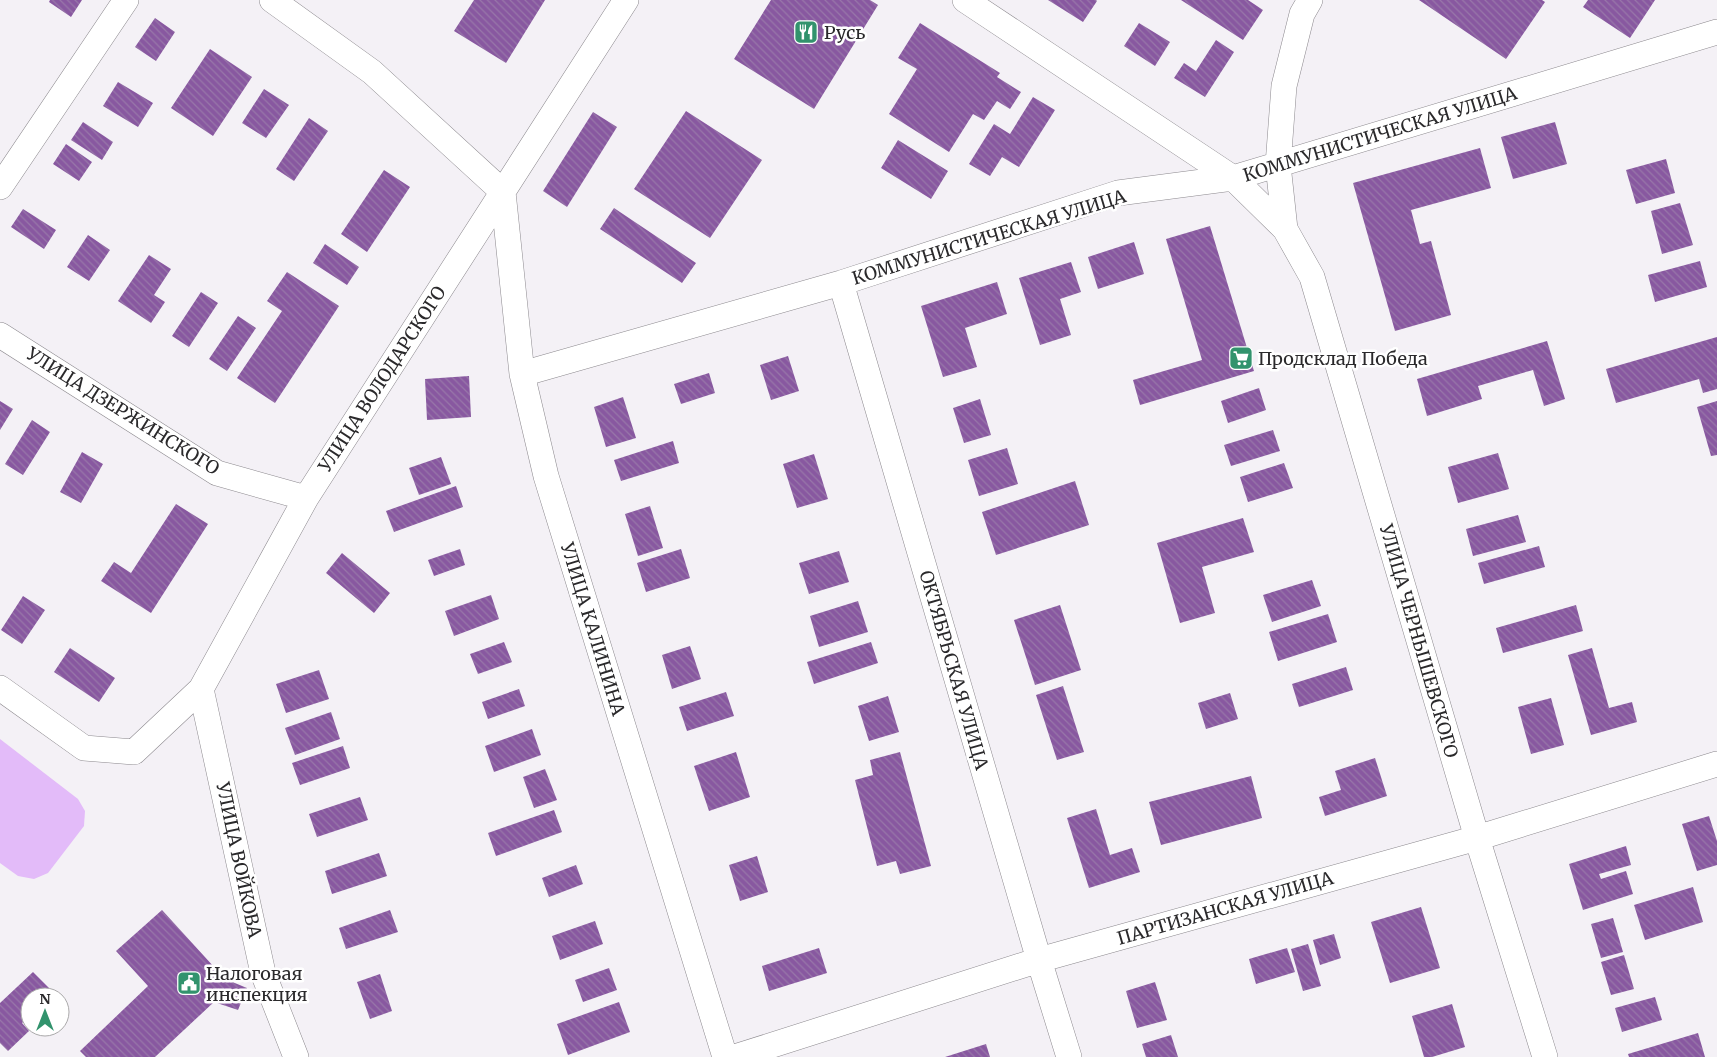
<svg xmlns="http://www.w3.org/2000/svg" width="1717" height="1057" viewBox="0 0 1717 1057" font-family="Merriweather,serif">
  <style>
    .pitch { fill: #e3bbf9 }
    .building { fill: url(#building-back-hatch) }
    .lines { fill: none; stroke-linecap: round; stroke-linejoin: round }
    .minor-casing { stroke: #8c898e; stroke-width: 26 }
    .minor { stroke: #fff; stroke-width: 25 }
    .labels { text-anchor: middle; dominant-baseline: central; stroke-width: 5; stroke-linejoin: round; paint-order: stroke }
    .poi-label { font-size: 18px; fill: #2a292b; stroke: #fff; text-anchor: start }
    .street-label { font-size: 18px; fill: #2a292b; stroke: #fff }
  </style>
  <defs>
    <pattern id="building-back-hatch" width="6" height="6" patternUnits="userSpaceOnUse" patternTransform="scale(1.25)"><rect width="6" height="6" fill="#8858a0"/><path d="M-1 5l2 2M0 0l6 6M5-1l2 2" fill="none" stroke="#9877a9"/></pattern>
  </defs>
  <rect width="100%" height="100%" fill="#f4f1f6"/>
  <path class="pitch" d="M0 739 78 799 85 811 84 826 48 873 34 879 18 876 0 863Z"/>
  <path class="building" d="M50 0H82L71 17 49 2Z
    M474 0H545L506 63 454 31Z
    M771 0H870L878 5 814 109 734 59Z
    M1048 0H1096L1097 1 1083 22Z
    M1181 0H1248L1263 10 1243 40Z
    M1419 0H1542L1545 2 1506 59Z
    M1588 0H1655L1630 38 1583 7Z
    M155 18 175 32 156 61 135 47Z
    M920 23 1000 73 997 77 1021 92 1010 109 997 101 984 120 973 114 949 152 889 114 917 69 898 58Z
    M1139 23 1170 42 1155 66 1124 46Z
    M1216 40 1234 52 1205 97 1174 78 1184 63 1196 71Z
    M210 49 252 77 213 136 171 108Z
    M118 82 153 103 138 127 103 106Z
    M264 89 289 105 266 138 242 123Z
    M1033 97 1055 110 1019 167 1002 157 990 176 969 164 994 124 1010 134Z
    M686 111 762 160 710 238 634 189Z
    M593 112 617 127 567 207 543 191Z
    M309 118 328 131 294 181 276 169Z
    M83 122 113 142 102 160 71 140Z
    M1555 122 1567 164 1513 179 1501 137Z
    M898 140 948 171 931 199 881 168Z
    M66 144 92 162 79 181 53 164Z
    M1480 148 1491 188 1411 210 1420 244 1431 241 1451 315 1395 331 1353 183Z
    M1666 159 1675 193 1636 204 1626 170Z
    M384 170 410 187 367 252 341 234Z
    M1680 203 1693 245 1662 254 1651 211Z
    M614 208 696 263 682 283 600 229Z
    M23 209 56 230 44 249 11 227Z
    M1210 226 1254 371 1140 405 1133 380 1202 360 1166 239Z
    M88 235 110 250 89 281 67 267Z
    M1134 242 1144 274 1098 289 1088 257Z
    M325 244 359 267 347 285 313 263Z
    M149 255 171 269 154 295 165 302 151 323 118 301Z
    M1700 261 1707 287 1655 302 1648 275Z
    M1071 262 1081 292 1060 299 1071 335 1040 345 1019 278Z
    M287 272 339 306 275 403 237 378 282 311 267 301Z
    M997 282 1007 314 965 328 977 367 943 377 921 306Z
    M201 292 218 303 189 347 172 336Z
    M238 316 256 328 227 371 209 359Z
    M1717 337V389L1703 393 1699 379 1616 403 1606 369Z
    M1547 341 1565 399 1544 406 1533 370 1478 386 1482 399 1427 416 1417 379Z
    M788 356 799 391 771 400 760 365Z
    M709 373 715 393 681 404 674 384Z
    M469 376 471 417 427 420 425 379Z
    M1259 388 1266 410 1228 423 1221 401Z
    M623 397 636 438 606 447 594 407Z
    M980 399 991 435 964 443 953 408Z
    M0 401 13 409 0 430Z
    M1717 401V455L1711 456 1697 407Z
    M32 420 50 432 23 475 5 464Z
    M1273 430 1280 451 1231 466 1224 445Z
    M673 441 679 463 621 481 614 460Z
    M1007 448 1018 484 979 496 968 460Z
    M82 452 103 464 81 503 60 492Z
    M1498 453 1509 489 1458 503 1448 467Z
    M814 454 828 499 797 508 783 464Z
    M441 457 451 484 419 495 409 468Z
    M1284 463 1293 488 1248 502 1240 477Z
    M1075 481 1089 525 996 555 982 512Z
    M456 486 463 507 394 532 386 511Z
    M176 504 208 524 151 613 101 581 114 562 131 573Z
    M650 506 663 548 638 556 625 514Z
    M1518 515 1526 542 1473 556 1466 529Z
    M1243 518 1254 552 1202 567 1215 613 1180 623 1157 543Z
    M1539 546 1545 567 1484 584 1478 563Z
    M460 549 465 565 434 576 428 560Z
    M681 549 690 578 646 592 637 563Z
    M839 551 849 582 809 594 799 563Z
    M342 553 390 593 374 613 326 573Z
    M1312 580 1321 606 1272 622 1263 595Z
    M491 595 499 619 454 636 445 611Z
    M23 596 45 610 22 644 1 630Z
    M858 601 868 632 819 647 810 616Z
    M1060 605 1081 670 1035 685 1014 620Z
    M1576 605 1583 631 1503 653 1496 628Z
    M1328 614 1337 642 1278 661 1269 632Z
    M504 642 512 662 478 674 470 654Z
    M871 642 878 663 814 684 807 662Z
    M690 646 701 679 672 689 662 655Z
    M70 648 115 678 99 702 54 672Z
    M1592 648 1609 708 1632 702 1637 722 1591 735 1568 655Z
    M1346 667 1353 690 1299 707 1292 684Z
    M319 670 329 699 286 713 276 684Z
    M1063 686 1084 752 1057 760 1036 695Z
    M519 689 525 706 488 719 482 702Z
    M726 692 734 716 687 731 679 707Z
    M1230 693 1238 719 1206 729 1198 703Z
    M888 696 899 732 869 741 858 706Z
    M1551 698 1564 745 1531 754 1518 707Z
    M331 712 340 739 295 755 285 728Z
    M532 729 541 755 494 772 485 746Z
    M343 746 350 768 300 785 292 763Z
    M736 752 750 797 709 811 694 766Z
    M900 752 931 866 900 874 896 861 877 866 855 780 873 775 870 760Z
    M1375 758 1387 796 1325 816 1319 797 1341 790 1335 771Z
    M545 769 557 800 534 808 523 777Z
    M1251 776 1262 818 1161 845 1149 802Z
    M360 797 368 820 317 837 309 814Z
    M1096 809 1110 855 1132 848 1140 872 1089 888 1067 818Z
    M554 810 562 832 496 856 488 833Z
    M1709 816 1717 841V865L1697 871 1682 824Z
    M1626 846 1631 865 1599 874 1601 879 1626 871 1633 894 1583 910 1569 864Z
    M379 853 387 876 332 894 325 871Z
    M757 856 768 892 740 901 729 865Z
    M576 865 583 884 549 897 542 878Z
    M1693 887 1703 922 1645 940 1634 905Z
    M1421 907 1440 968 1390 983 1371 922Z
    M162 910 225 979 247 988 238 1010 214 1002 155 1057H86L80 1051 148 986 116 951Z
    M390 910 398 932 346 949 339 928Z
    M1613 918 1623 952 1601 958 1591 924Z
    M595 921 603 944 560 960 552 936Z
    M1334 934 1341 958 1320 965 1313 940Z
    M1308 944 1321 986 1303 991 1291 949Z
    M819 948 827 973 769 991 762 966Z
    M1287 948 1295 972 1256 984 1249 959Z
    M1624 955 1634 989 1611 995 1601 962Z
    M609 968 617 990 583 1002 575 980Z
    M33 972 53 992 48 997H30V1015L22 1023 29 1031 8 1051 0 1043V1003Z
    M380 974 392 1011 370 1019 357 982Z
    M1155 982 1167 1020 1137 1028 1126 991Z
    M1655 997 1662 1020 1622 1032 1615 1008Z
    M619 1002 630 1032 568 1055 557 1024Z
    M1452 1004 1465 1047 1432 1057H1424L1412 1016Z
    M1698 1033 1705 1057H1629L1628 1054Z
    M1171 1035 1178 1057H1146L1142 1044Z
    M986 1044 990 1057H945Z"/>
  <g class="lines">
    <g class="minor-casing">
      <path id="minor" d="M272 0 372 72 503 192 522 374 546 476 725 1057
        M965 0 1233 178 1285 229 1312 277 1477 838 1545 1057
        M0 187 126 0
        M1285 229 1278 165 1284 86 1302 14 1310 0
        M841 283 1039 960 1069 1057
        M0 335 217 473 306 498
        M522 374 841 283 1118 193 1233 178 1717 32
        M0 688 84 748 134 752 201 689 306 498 626 0
        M201 689 263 973 296 1057
        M735 1057 1039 960 1477 838 1717 764"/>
    </g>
    <use href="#minor" class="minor"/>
  </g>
  <defs>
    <g id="restaurant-square" transform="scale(1.25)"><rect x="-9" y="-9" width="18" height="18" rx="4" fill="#32936d" stroke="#fff"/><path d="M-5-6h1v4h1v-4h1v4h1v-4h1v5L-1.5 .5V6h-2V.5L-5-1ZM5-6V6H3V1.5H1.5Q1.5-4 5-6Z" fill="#fff"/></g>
    <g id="supermarket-square" transform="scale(1.25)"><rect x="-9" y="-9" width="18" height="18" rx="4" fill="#32936d" stroke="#fff"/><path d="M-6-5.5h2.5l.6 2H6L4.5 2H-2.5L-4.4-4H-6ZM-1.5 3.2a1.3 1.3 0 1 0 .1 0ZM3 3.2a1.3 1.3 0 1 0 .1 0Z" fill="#fff"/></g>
    <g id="civic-square" transform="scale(1.25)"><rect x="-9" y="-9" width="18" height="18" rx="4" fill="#32936d" stroke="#fff"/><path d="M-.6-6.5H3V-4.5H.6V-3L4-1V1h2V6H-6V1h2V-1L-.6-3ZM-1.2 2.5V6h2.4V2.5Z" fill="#fff"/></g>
  </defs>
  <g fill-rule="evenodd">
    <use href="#restaurant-square" x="806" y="32"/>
    <use href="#supermarket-square" x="1241" y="358"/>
    <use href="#civic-square" x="189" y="983"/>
  </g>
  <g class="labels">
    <g class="poi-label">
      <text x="824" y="32">Русь</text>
      <text x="1258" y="358">Продсклад Победа</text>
      <text x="206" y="973">Налоговая<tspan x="206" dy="21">инспекция</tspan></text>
    </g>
    <g class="street-label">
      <text transform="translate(1380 134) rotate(-17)">КОММУНИСТИЧЕСКАЯ УЛИЦА</text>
      <text transform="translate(989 237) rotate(-17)">КОММУНИСТИЧЕСКАЯ УЛИЦА</text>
      <text transform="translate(382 379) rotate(-57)">УЛИЦА ВОЛОДАРСКОГО</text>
      <text transform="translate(123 411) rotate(32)">УЛИЦА ДЗЕРЖИНСКОГО</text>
      <text transform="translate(593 629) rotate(73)">УЛИЦА КАЛИНИНА</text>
      <text transform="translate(1419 641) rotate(74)">УЛИЦА ЧЕРНЫШЕВСКОГО</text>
      <text transform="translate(954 670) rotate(74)">ОКТЯБРЬСКАЯ УЛИЦА</text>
      <text transform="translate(239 860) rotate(78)">УЛИЦА ВОЙКОВА</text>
      <text transform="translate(1225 908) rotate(-16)">ПАРТИЗАНСКАЯ УЛИЦА</text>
    </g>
  </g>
  <g transform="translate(45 1012)"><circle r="24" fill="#ffffff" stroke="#aaa9aa"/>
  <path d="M0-4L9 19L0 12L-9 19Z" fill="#32936d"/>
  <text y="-8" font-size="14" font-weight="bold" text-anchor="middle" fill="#2a292b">N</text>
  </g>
</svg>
